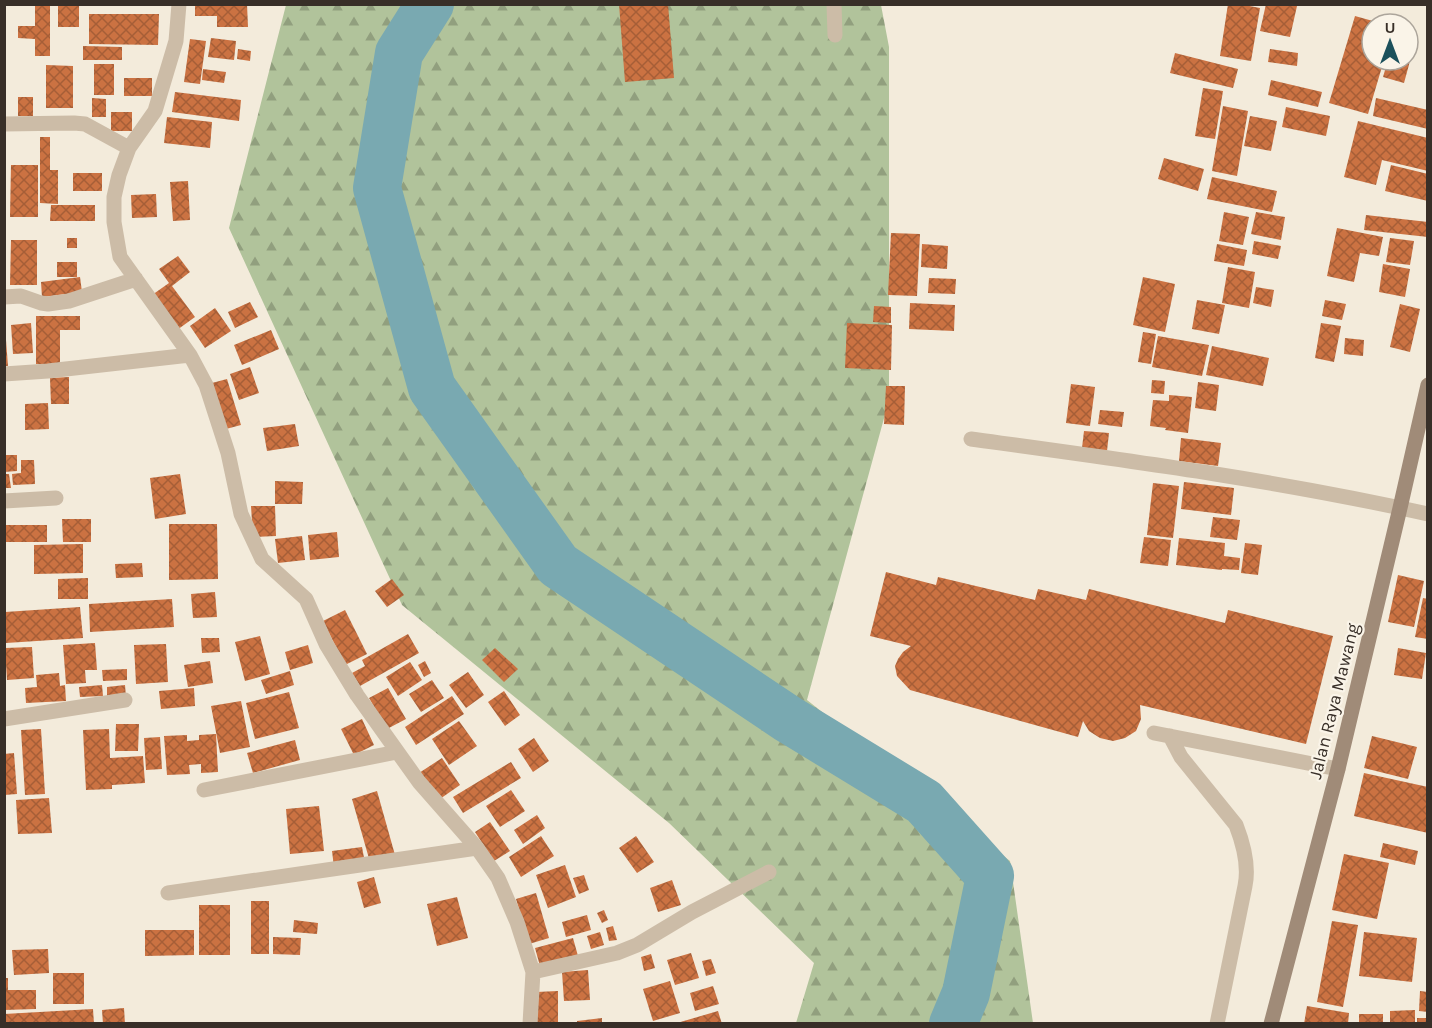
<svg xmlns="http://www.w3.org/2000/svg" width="1432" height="1028" viewBox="0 0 1432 1028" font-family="Karla,sans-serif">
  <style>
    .forest { fill: url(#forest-firs) }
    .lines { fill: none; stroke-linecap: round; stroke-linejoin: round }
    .river { stroke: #79a9b1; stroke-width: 48 }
    .building { fill: url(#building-cross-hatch) }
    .lane { stroke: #ccbca7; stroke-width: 15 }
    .street { stroke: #ccbca7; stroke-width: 15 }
    .secondary { stroke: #a08b78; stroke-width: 15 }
    .labels { text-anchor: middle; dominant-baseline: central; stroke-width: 4.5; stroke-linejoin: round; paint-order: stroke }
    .street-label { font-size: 18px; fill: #382f28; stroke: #faf4e8 }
  </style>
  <defs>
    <pattern id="forest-firs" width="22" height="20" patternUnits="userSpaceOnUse" patternTransform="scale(1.5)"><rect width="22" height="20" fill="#b1c39b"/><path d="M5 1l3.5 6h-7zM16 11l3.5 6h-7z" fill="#919f7e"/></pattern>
    <pattern id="building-cross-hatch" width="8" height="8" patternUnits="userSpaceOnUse" patternTransform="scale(1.5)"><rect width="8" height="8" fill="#cb7242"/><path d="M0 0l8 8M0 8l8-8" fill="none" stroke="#a65e37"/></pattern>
  </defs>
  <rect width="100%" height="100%" fill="#f3ebdb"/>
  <path class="forest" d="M286 5H881L889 47V400L807 700 1010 861 1033 1023H796L814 963 669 823 402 605 229 228Z"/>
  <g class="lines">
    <path class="river" d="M430 4 399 53 377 188 432 388 558 565 788 719 924 802 990 876 966 993 953 1024"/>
  </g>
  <path class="building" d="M35 4H50V56H35V39L18 38V26H35Z
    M58 4H79V27H58Z
    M195 4H247L248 27H217V16H195Z
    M619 4H668L674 78 625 82Z
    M1228 4H1239L1260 8 1251 61 1220 56Z
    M1266 4 1297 6 1290 37 1260 31Z
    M89 14H159L158 45 89 44Z
    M1355 16 1380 23 1372 24V60H1384L1368 114 1329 103Z
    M211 38 236 41 234 60 208 57Z
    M190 39 206 41 200 84 184 82Z
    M83 46 122 47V60H83Z
    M238 49 251 51 250 61 237 59Z
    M1270 49 1298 53 1297 66 1268 62Z
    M1175 53 1238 69 1233 88 1170 73Z
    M1388 60 1410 61 1404 83 1383 77Z
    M94 64H114V95H94Z
    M46 65 73 66V108H46Z
    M203 69 226 72 224 83 202 80Z
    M124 78H152V96H124Z
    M1271 80 1322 92 1318 107 1268 95Z
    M1203 88 1223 91 1215 139 1195 136Z
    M175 92 241 100 239 121 172 112Z
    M18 97H33V116H18Z
    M92 98 106 99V117H92Z
    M1376 98 1428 110V129L1373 116Z
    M1223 106 1248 111 1237 176 1212 171Z
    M1286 107 1330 116 1326 136 1282 127Z
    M111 112H132V131H111Z
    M1250 116 1277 121 1271 151 1244 146Z
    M167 117 212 122 210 148 164 143Z
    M1358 121 1428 138V171L1382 160 1376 185 1344 177Z
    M40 137H50V170H58V204L40 203Z
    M1164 158 1204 169 1198 191 1158 179Z
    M11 165H38V217H10Z
    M1391 165 1428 174V201L1385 191Z
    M73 173H102V191H73Z
    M1212 177 1277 191 1272 212 1207 199Z
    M188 181 190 220 173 221 170 182Z
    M156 194 157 217 132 218 131 195Z
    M51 205H95V221H50Z
    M1224 212 1249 217 1243 245 1219 241Z
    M1256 212 1285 217 1281 240 1251 234Z
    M1366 215 1428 222V237L1364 230Z
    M1337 228 1383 237 1379 256 1360 253 1354 282 1327 276Z
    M891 233 920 234 917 296 888 295Z
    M67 238H77V248H67Z
    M1390 238 1414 241 1410 265 1386 262Z
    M11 240H37V285H10Z
    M1254 241 1281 246 1278 259 1252 254Z
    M922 244 948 246 947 269 921 267Z
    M1217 244 1247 250 1244 266 1214 261Z
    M178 256 190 272 172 286 195 317 177 330 152 295 169 283 159 269Z
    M57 262H77V277H57Z
    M1383 264 1410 269 1405 297 1379 292Z
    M1228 267 1255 272 1249 308 1222 303Z
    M80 277 82 292 42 297 41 282Z
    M1143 277 1175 284 1165 332 1133 325Z
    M929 278 956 279 955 294 928 293Z
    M1256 287 1274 290 1271 307 1253 303Z
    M1197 300 1225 305 1219 334 1192 329Z
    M1325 300 1346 304 1342 320 1322 316Z
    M250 302 258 317 235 328 228 312Z
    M910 303 955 305 954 331 909 329Z
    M1400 304 1420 309 1410 352 1390 347Z
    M874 306 891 307V323L873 322Z
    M215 308 231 331 205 348 190 326Z
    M36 316H80V330H60V364H36Z
    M31 323 33 353 13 354 11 325Z
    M847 323 892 325 891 370 845 368Z
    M1321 323 1341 326 1334 362 1315 358Z
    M271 330 279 349 242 365 234 345Z
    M1143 332 1156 334 1151 364 1138 362Z
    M1158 336 1209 345 1202 376 1152 367Z
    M1345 338 1364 340 1363 356 1344 354Z
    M5 340H6L8 366H5Z
    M1212 346 1269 358 1263 386 1206 375Z
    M250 367 259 393 239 400 230 374Z
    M69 377V404H51L50 378Z
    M227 379 241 425 226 429 212 383Z
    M1152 380 1165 381 1164 394 1151 393Z
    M1198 382 1219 385 1216 411 1195 408Z
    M1071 384 1095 387 1090 426 1066 423Z
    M886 386H905L904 425 884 424Z
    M1169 395 1192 397 1188 433 1165 430 1166 428 1150 426 1153 400 1169 401Z
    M48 403 49 429 25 430V404Z
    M1100 410 1124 412 1122 427 1098 424Z
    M295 424 299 446 267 451 263 428Z
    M1084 431 1109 433 1107 451 1082 448Z
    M1181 438 1221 443 1218 466 1179 461Z
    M4 455H17V471L4 472Z
    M21 460H34L35 484 13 485 12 474 21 473Z
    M4 474H9L11 488H4Z
    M180 474 186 514 155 519 150 478Z
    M275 481 303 482 302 504H275Z
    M1184 482 1234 488 1231 515 1181 509Z
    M1153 483 1179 486 1173 538 1147 535Z
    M251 506H275L276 536 253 537Z
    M1213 517 1240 520 1237 540 1210 537Z
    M62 519H91V542H63Z
    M169 524H217L218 579 169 580Z
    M4 525H47V542H4Z
    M337 532 339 557 310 560 308 535Z
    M302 536 305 560 278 563 275 539Z
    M1144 537 1171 540 1168 566 1140 563Z
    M1179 538 1225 543 1224 556 1240 558 1239 570 1222 569V570L1176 565Z
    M1245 543 1262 545 1258 575 1241 573Z
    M83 544V573L34 574V545Z
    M142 563 143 577 116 578 115 564Z
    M886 572 936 585 938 577 1035 600 1038 589 1086 600 1089 589 1225 623 1228 610 1333 636 1306 744 1140 705 1141 719 1136 731 1125 738 1113 741 1100 738 1089 731 1083 721 1078 737 910 690 897 676 895 666 898 659 903 652 911 646 870 636Z
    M1398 575 1424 581 1414 627 1388 622Z
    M88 578V599H58V579Z
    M392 579 404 595 387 607 375 591Z
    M215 592 217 617 193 618 191 594Z
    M1423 598 1428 599V639L1415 637Z
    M172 599 174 627 90 632 89 604Z
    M80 607 83 638 6 643 5 612Z
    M345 610 367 654 345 665 323 621Z
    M408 634 419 653 360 686 352 673 365 666 362 660Z
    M260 636 270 674 245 681 235 642Z
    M201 638H219L220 652 202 653Z
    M95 643 97 670H85L86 683 66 684 63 645Z
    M166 644 168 682 136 684 134 645Z
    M308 645 313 663 290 670 285 652Z
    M32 647 34 678 7 680 5 648Z
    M495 648 518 669 504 682 482 660Z
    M1398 648 1426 653 1422 679 1394 675Z
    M210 661 213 683 188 687 184 665Z
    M425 661 431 673 424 677 418 665Z
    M410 662 422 680 398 696 386 677Z
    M127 669V680L103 681 102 670Z
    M290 671 294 685 266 694 261 680Z
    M468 672 484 695 466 708 449 685Z
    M59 673 60 686 65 685 66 701 26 703 25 688 37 687 36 675Z
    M432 680 444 698 421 712 409 694Z
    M102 685 103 696 80 697 79 687Z
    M125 685 126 697 107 698V687Z
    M194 688 195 706 161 709 159 691Z
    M388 688 406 719 387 729 369 698Z
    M504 691 520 715 505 726 488 702Z
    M289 692 299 728 255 739 246 703Z
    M452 696 464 714 416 745 405 727Z
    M241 701 250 747 220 753 211 706Z
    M362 719 374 745 354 755 341 729Z
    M459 721 477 746 449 765 432 739Z
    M116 724H139L138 751H115Z
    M41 729 45 794 25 795 21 730Z
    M109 729 110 758 143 756 145 783 112 785V789L86 790 83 730Z
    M216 734 218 772 201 773V764L189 765 190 774 167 775 164 736 187 735V741L199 740V735Z
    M1372 736 1417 747 1408 779 1364 768Z
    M160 737 162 769 146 770 144 738Z
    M534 738 549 761 533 772 518 749Z
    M295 740 300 760 253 773 247 753Z
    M14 753 17 794 4 795V754Z
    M442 758 460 785 437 801 419 773Z
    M511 762 521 778 463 813 453 797Z
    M1364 773 1428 787V833L1354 816Z
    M511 790 525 811 500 827 486 806Z
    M377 791 395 855 370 862 352 799Z
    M49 798 52 833 18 834 16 800Z
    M319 806 324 851 290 854 286 809Z
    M537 815 545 828 523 844 514 830Z
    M490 822 510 851 494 861 475 832Z
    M541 836 554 856 521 877 509 857Z
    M636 836 654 862 637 873 619 848Z
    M1383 843 1418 851 1415 865 1380 857Z
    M362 847 365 863 334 867 332 851Z
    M1344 854 1389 863 1377 919 1332 910Z
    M565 865 576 897 548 908 536 875Z
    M584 875 589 890 579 894 573 878Z
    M374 877 381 903 364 908 357 882Z
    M672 880 681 905 658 912 650 888Z
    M536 893 549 938 529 944 516 899Z
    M457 897 468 938 437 946 427 904Z
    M251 901H269V954H251Z
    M199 905H230V955H199Z
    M604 910 608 920 602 923 597 913Z
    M587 915 591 930 566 937 562 922Z
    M294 920 318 923 317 934 293 932Z
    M1332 921 1358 925 1343 1007 1317 1002Z
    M613 926 617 940 609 941 606 928Z
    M145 930H194V955L145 956Z
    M600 932 604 945 591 949 587 936Z
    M1364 932 1417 938 1412 982 1359 976Z
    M273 937 301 938 300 955 273 954Z
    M573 938 578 956 540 966 535 948Z
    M48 949 49 973 14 975 12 950Z
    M691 953 699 978 675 985 667 960Z
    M651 954 655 968 644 971 641 957Z
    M711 959 716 973 706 976 702 961Z
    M588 970 590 1000 564 1001 562 972Z
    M53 973H84V1004H53Z
    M4 978H8V990H36V1009L4 1010Z
    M670 981 680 1013 653 1021 643 989Z
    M713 986 719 1004 695 1011 690 993Z
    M558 991V1024H537L536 992Z
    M1420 991 1428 992V1012L1419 1011Z
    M1307 1006 1349 1013 1348 1024H1304Z
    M124 1008 125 1024H103L102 1010Z
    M93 1009 94 1024H4V1014Z
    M1415 1010V1024H1390V1011Z
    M718 1011 722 1024H678L677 1023Z
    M1359 1014H1383V1024H1359Z
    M602 1018V1024H577V1021Z
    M1417 1018H1428V1024H1417Z"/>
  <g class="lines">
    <path class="lane" d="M1154 733 1338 769
      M1170 736 1181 757 1236 825C1243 843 1249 867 1245 886L1217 1024"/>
    <path class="street" d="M179 4 176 41 155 111 129 148 119 175 114 197V222L120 257 190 355 206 385 228 453 241 514 262 559 306 599 326 644 357 695 419 782 477 848 498 878 517 922 533 972 530 1024
      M834 4 835 35
      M4 124 74 123 85 124 129 148
      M4 297 21 296 41 303 48 304 69 301 136 279
      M4 374 48 371 190 355
      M971 439C1124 460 1277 480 1428 514
      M4 501 56 498
      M4 719 125 700
      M204 790 397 752
      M168 893 477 848
      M533 972 617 953 637 945 692 912 769 872"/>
    <path class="secondary" d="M1271 1024 1338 769 1400 508 1428 385"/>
  </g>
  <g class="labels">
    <g class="street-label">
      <text transform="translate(1334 701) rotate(-76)">Jalan Raya Mawang</text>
    </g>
  </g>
  <rect width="1432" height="1028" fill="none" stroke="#382f28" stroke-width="12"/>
  <g transform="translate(1390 42)"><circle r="28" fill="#faf4e8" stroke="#aca59b" stroke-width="1.5"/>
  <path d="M0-4.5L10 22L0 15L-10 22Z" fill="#1b505b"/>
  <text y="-9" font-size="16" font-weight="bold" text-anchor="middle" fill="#382f28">U</text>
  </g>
</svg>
